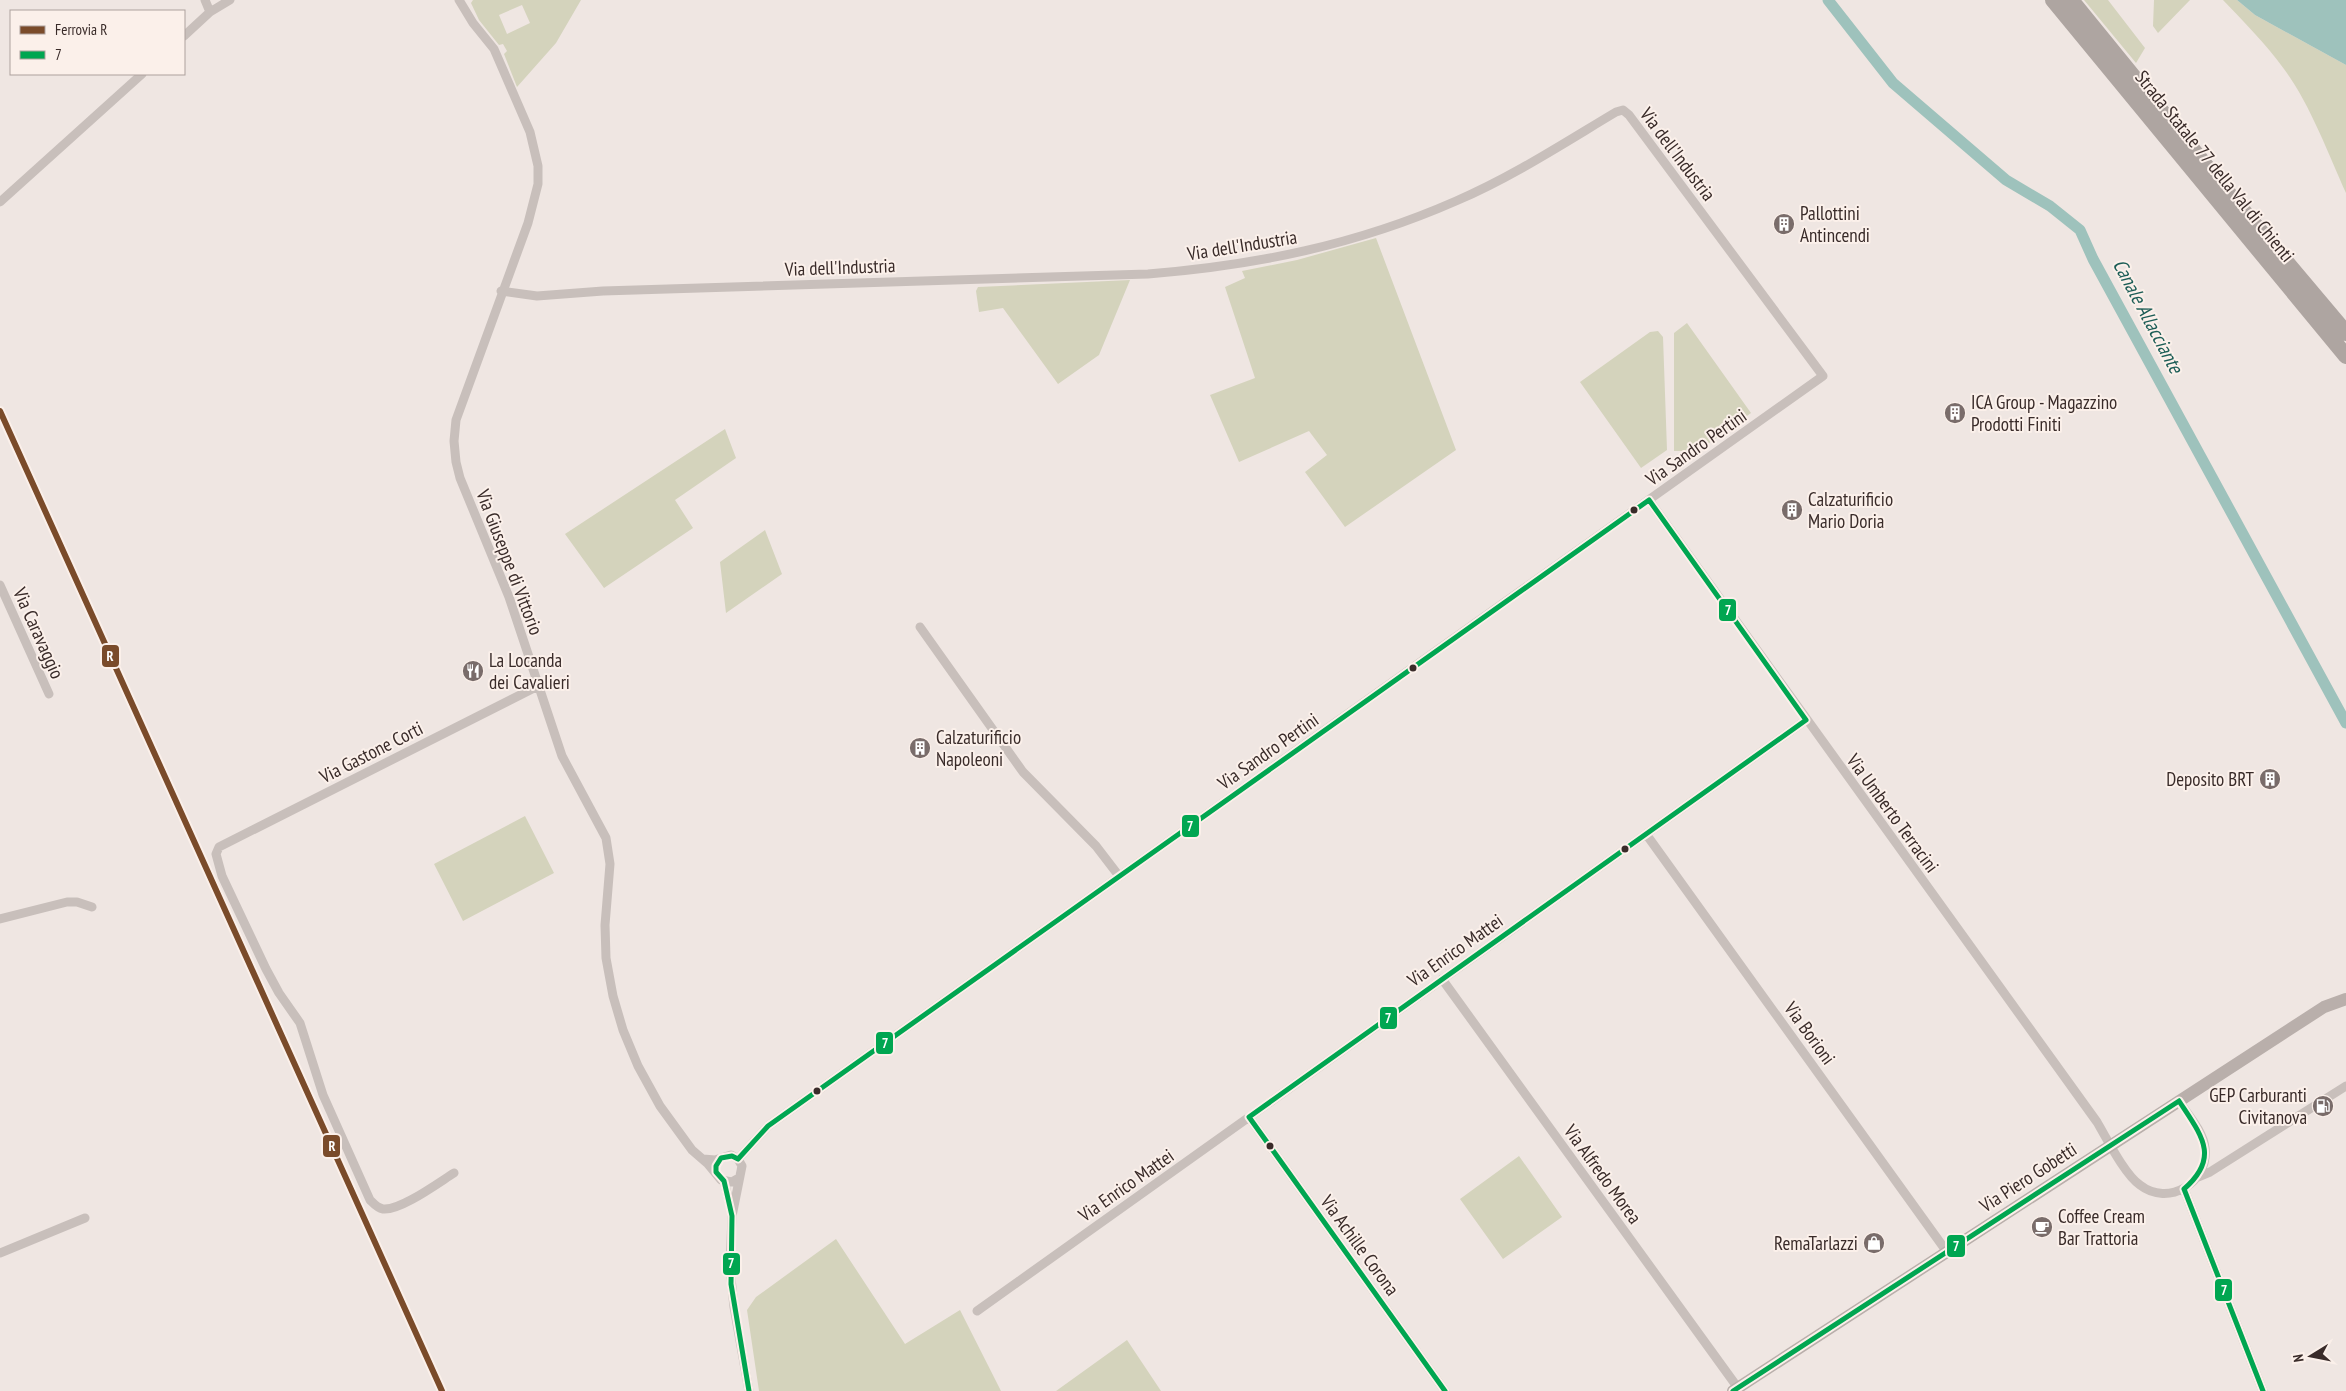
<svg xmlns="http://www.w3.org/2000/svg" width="2346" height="1391" viewBox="0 0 2346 1391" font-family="'PT Sans Narrow',sans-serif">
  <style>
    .green { fill: #d4d3bc; fill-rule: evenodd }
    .water { fill: #9ec2bc }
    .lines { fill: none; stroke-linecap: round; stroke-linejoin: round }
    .canal { stroke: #9ec2bc; stroke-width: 11 }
    .street { stroke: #c8bfbb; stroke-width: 9 }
    .secondary { stroke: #b9afab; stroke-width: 12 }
    .highway { stroke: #aea5a1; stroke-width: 16 }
    .bus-1-casing { stroke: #fbf0ea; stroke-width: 9 }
    .bus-1 { stroke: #00a651; stroke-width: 5 }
    .rail-1-casing { stroke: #fbf0ea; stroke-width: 10 }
    .rail-1 { stroke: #7a4b2a; stroke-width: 6 }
    .bus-dot { fill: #392b29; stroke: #fbf0ea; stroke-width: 2 }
    .labels { text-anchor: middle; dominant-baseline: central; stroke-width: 4; stroke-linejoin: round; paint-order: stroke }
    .street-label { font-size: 19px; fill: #392b29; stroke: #fbf0ea }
    .poi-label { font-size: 19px; fill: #392b29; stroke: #fbf0ea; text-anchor: start }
    .water-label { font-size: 20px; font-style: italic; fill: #1c5d56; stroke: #fbf0ea }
    .line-badge { stroke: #fbf0ea; stroke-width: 2 }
    .badge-label { font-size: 14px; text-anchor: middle; font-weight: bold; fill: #fff }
  </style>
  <rect width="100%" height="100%" fill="#efe6e2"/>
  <path class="green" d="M473 0H581L556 43 517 87 504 54 507 51 503 44 499 45 479 20 471 3ZM522 5 530 23 507 34 499 15Z
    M2084 0H2108L2145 48 2136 63Z
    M2154 0H2190L2158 33 2153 26Z
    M2223 0H2237L2255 15 2346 65V193C2329 155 2309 102 2284 69 2266 44 2244 22 2223 0Z
    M1376 238 1456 450 1345 527 1305 472 1327 455 1309 431 1239 462 1210 395 1255 378 1225 287 1245 278 1242 271 1297 260Z
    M1130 280 1099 355 1058 384 1003 308 979 312 976 291 978 287Z
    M1687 323 1751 413 1691 456 1684 451H1674V333Z
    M1658 331 1663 337 1667 450 1641 468 1580 382 1650 332Z
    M725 429 736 458 675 500 693 528 604 588 565 534Z
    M765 530 782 574 726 613 720 562Z
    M525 816 554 873 463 921 434 864Z
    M1519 1156 1562 1217 1503 1259 1460 1199Z
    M836 1239 905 1344 960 1310 1001 1391H759L747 1310 756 1297Z
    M1127 1340 1161 1391H1056Z"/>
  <path class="water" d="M2237 0H2346V65L2255 15Z"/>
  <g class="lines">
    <path class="canal" d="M1828 0 1893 83 2006 180 2050 206 2080 230 2093 259 2346 723"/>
    <path class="street" d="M205 0 210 12
      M459 0 473 23 494 49 530 132 538 166V184L528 223 456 420 454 441 456 462 460 478 509 597 562 756 606 838 610 864 605 925 606 958 613 996 623 1030 638 1066 660 1106 692 1150 707 1163 721 1180 732 1182 739 1178
      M184 36 210 12 230 0
      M0 202 142 74
      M501 291 537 296 603 291 1148 274C1257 265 1356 245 1456 201 1512 177 1564 143 1616 112L1623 110 1629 115 1823 376 768 1126 738 1159
      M1649 500 2097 1122C2107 1139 2125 1175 2140 1185 2168 1207 2209 1183 2205 1148 2203 1131 2188 1115 2179 1101
      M0 585 49 694
      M920 627 1023 772 1096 846 1119 876
      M1646 834 1947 1252
      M0 919 67 902H77L92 907
      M1442 979 1738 1388
      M1249 1117 1445 1391
      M703 1159 715 1160 731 1155 738 1159 742 1166 732 1216 730 1268 734 1307 749 1391
      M454 1173C438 1183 400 1211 383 1209 377 1208 374 1204 370 1200L323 1095 300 1023 279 993 266 969 222 876 216 854 219 847 538 686
      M2198 1177 2210 1172 2346 1086
      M724 1181 730 1205
      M2184 1189 2263 1391
      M0 1253 85 1218
      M977 1311 1806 720"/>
    <path class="secondary" d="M1733 1391 2324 1007 2346 999"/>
    <path class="highway" d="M2053 0 2346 356
      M2071 0 2224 188 2346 333"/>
    <g class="bus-1-casing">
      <path id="bus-1" d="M1649 500 1806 720
        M2179 1101C2201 1135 2221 1157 2184 1189
        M1249 1117 1806 720
        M1249 1117 1445 1391
        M738 1159 768 1126 1649 500
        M738 1159 732 1156 721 1158 716 1166V1172L724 1181 732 1216 731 1284 749 1391
        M2184 1189 2263 1391
        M1733 1391 2179 1101"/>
    </g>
    <use href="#bus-1" class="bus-1"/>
    <g class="rail-1-casing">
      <path id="rail-1" d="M0 411 442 1391"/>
    </g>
    <use href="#rail-1" class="rail-1"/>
  </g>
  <defs>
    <g id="building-disc" transform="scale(1.125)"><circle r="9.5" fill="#796c6a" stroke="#fbf0ea"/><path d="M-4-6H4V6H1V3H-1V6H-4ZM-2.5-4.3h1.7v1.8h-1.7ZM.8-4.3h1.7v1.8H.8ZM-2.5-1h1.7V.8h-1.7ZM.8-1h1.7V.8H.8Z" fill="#fff"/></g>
    <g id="restaurant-disc" transform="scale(1.125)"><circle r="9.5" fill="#796c6a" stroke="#fbf0ea"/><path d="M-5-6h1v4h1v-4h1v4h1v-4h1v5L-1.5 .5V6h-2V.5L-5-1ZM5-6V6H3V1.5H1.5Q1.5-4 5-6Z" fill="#fff"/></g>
    <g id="fuel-disc" transform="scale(1.125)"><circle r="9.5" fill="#796c6a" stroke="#fbf0ea"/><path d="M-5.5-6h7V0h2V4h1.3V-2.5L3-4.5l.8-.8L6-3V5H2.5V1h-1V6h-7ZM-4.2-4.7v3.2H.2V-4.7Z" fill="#fff"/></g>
    <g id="cafe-disc" transform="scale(1.125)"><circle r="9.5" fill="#796c6a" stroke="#fbf0ea"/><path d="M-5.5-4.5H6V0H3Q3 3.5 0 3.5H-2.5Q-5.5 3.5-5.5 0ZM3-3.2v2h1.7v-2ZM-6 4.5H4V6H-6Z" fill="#fff"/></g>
    <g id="shop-disc" transform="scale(1.125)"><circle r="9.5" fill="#796c6a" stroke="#fbf0ea"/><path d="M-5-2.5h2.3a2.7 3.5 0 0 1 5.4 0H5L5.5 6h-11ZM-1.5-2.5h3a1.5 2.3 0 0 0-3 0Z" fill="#fff"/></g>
  </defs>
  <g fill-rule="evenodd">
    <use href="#building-disc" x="1784" y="224"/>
    <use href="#building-disc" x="1955" y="413"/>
    <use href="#building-disc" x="1792" y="510"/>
    <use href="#restaurant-disc" x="473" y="671"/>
    <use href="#building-disc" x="920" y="748"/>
    <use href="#building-disc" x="2270" y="779"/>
    <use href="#fuel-disc" x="2323" y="1106"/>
    <use href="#cafe-disc" x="2042" y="1227"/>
    <use href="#shop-disc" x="1874" y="1243"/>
  </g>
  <g class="bus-dot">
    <circle cx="1634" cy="510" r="4.5"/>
    <circle cx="1413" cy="668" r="4.5"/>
    <circle cx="1625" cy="849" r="4.5"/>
    <circle cx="817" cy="1091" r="4.5"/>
    <circle cx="1270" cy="1146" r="4.5"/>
  </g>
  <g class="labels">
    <g class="street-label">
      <text transform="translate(1678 154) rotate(53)">Via dell'Industria</text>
      <text transform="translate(2215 166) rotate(51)">Strada Statale 77 della Val di Chienti</text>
      <text transform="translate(1242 245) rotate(-9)">Via dell'Industria</text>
      <text transform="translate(840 267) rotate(-2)">Via dell'Industria</text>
      <text transform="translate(1696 447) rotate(-35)">Via Sandro Pertini</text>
      <text transform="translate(510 562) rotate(69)">Via Giuseppe di Vittorio</text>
      <text transform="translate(39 633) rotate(66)">Via Caravaggio</text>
      <text transform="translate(1268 751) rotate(-35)">Via Sandro Pertini</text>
      <text transform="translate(371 752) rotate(-27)">Via Gastone Corti</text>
      <text transform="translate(1893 813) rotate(54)">Via Umberto Terracini</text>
      <text transform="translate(1455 950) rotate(-35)">Via Enrico Mattei</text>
      <text transform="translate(1810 1033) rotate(54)">Via Borioni</text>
      <text transform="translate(1603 1174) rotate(54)">Via Alfredo Morea</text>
      <text transform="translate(2028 1177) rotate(-33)">Via Piero Gobetti</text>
      <text transform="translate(1126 1185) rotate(-35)">Via Enrico Mattei</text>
      <text transform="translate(1360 1245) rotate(54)">Via Achille Corona</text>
    </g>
    <g class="poi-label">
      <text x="1800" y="213">Pallottini<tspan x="1800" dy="22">Antincendi</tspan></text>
      <text x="1971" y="402">ICA Group - Magazzino<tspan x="1971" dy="22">Prodotti Finiti</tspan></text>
      <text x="1808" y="499">Calzaturificio<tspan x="1808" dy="22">Mario Doria</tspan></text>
      <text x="489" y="660">La Locanda<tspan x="489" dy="22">dei Cavalieri</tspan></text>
      <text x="936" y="737">Calzaturificio<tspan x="936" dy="22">Napoleoni</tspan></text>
      <text x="2254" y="779" text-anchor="end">Deposito BRT</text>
      <text x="2307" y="1095" text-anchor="end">GEP Carburanti<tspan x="2307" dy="22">Civitanova</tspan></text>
      <text x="2058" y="1216">Coffee Cream<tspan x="2058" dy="22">Bar Trattoria</tspan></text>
      <text x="1858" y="1243" text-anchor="end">RemaTarlazzi</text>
    </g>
    <g class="water-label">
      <text transform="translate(2148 316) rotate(62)">Canale Allacciante</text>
    </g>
  </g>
  <g class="line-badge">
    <rect x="1718" y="598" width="19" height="24" rx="5" fill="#00a651"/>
    <rect x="101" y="644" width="19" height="24" rx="5" fill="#7a4b2a"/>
    <rect x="1181" y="814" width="19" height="24" rx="5" fill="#00a651"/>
    <rect x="1379" y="1006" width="19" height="24" rx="5" fill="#00a651"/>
    <rect x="875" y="1031" width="19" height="24" rx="5" fill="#00a651"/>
    <rect x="322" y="1134" width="19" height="24" rx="5" fill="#7a4b2a"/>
    <rect x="1946" y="1234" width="20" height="24" rx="5" fill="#00a651"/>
    <rect x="722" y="1252" width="19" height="24" rx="5" fill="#00a651"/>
    <rect x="2214" y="1278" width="19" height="24" rx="5" fill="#00a651"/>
  </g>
  <g class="badge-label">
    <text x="1728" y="615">7</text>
    <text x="110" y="661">R</text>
    <text x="1190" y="831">7</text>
    <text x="1388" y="1023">7</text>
    <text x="885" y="1048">7</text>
    <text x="332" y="1151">R</text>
    <text x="1956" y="1251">7</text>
    <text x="731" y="1268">7</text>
    <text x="2224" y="1295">7</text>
  </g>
  <rect x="10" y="10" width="175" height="65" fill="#fbf0ea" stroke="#ada19d"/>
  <rect x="20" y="26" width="25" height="8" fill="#7a4b2a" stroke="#ada19d"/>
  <text x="55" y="35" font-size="15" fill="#392b29">Ferrovia R</text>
  <rect x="20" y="51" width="25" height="8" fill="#00a651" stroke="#ada19d"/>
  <text x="55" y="60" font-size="15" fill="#392b29">7</text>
  <g transform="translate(2311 1356) rotate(260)" stroke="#fbf0ea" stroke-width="4" paint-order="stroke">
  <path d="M0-4L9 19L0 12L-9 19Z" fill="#392b29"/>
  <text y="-8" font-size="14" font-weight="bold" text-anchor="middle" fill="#392b29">N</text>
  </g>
</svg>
